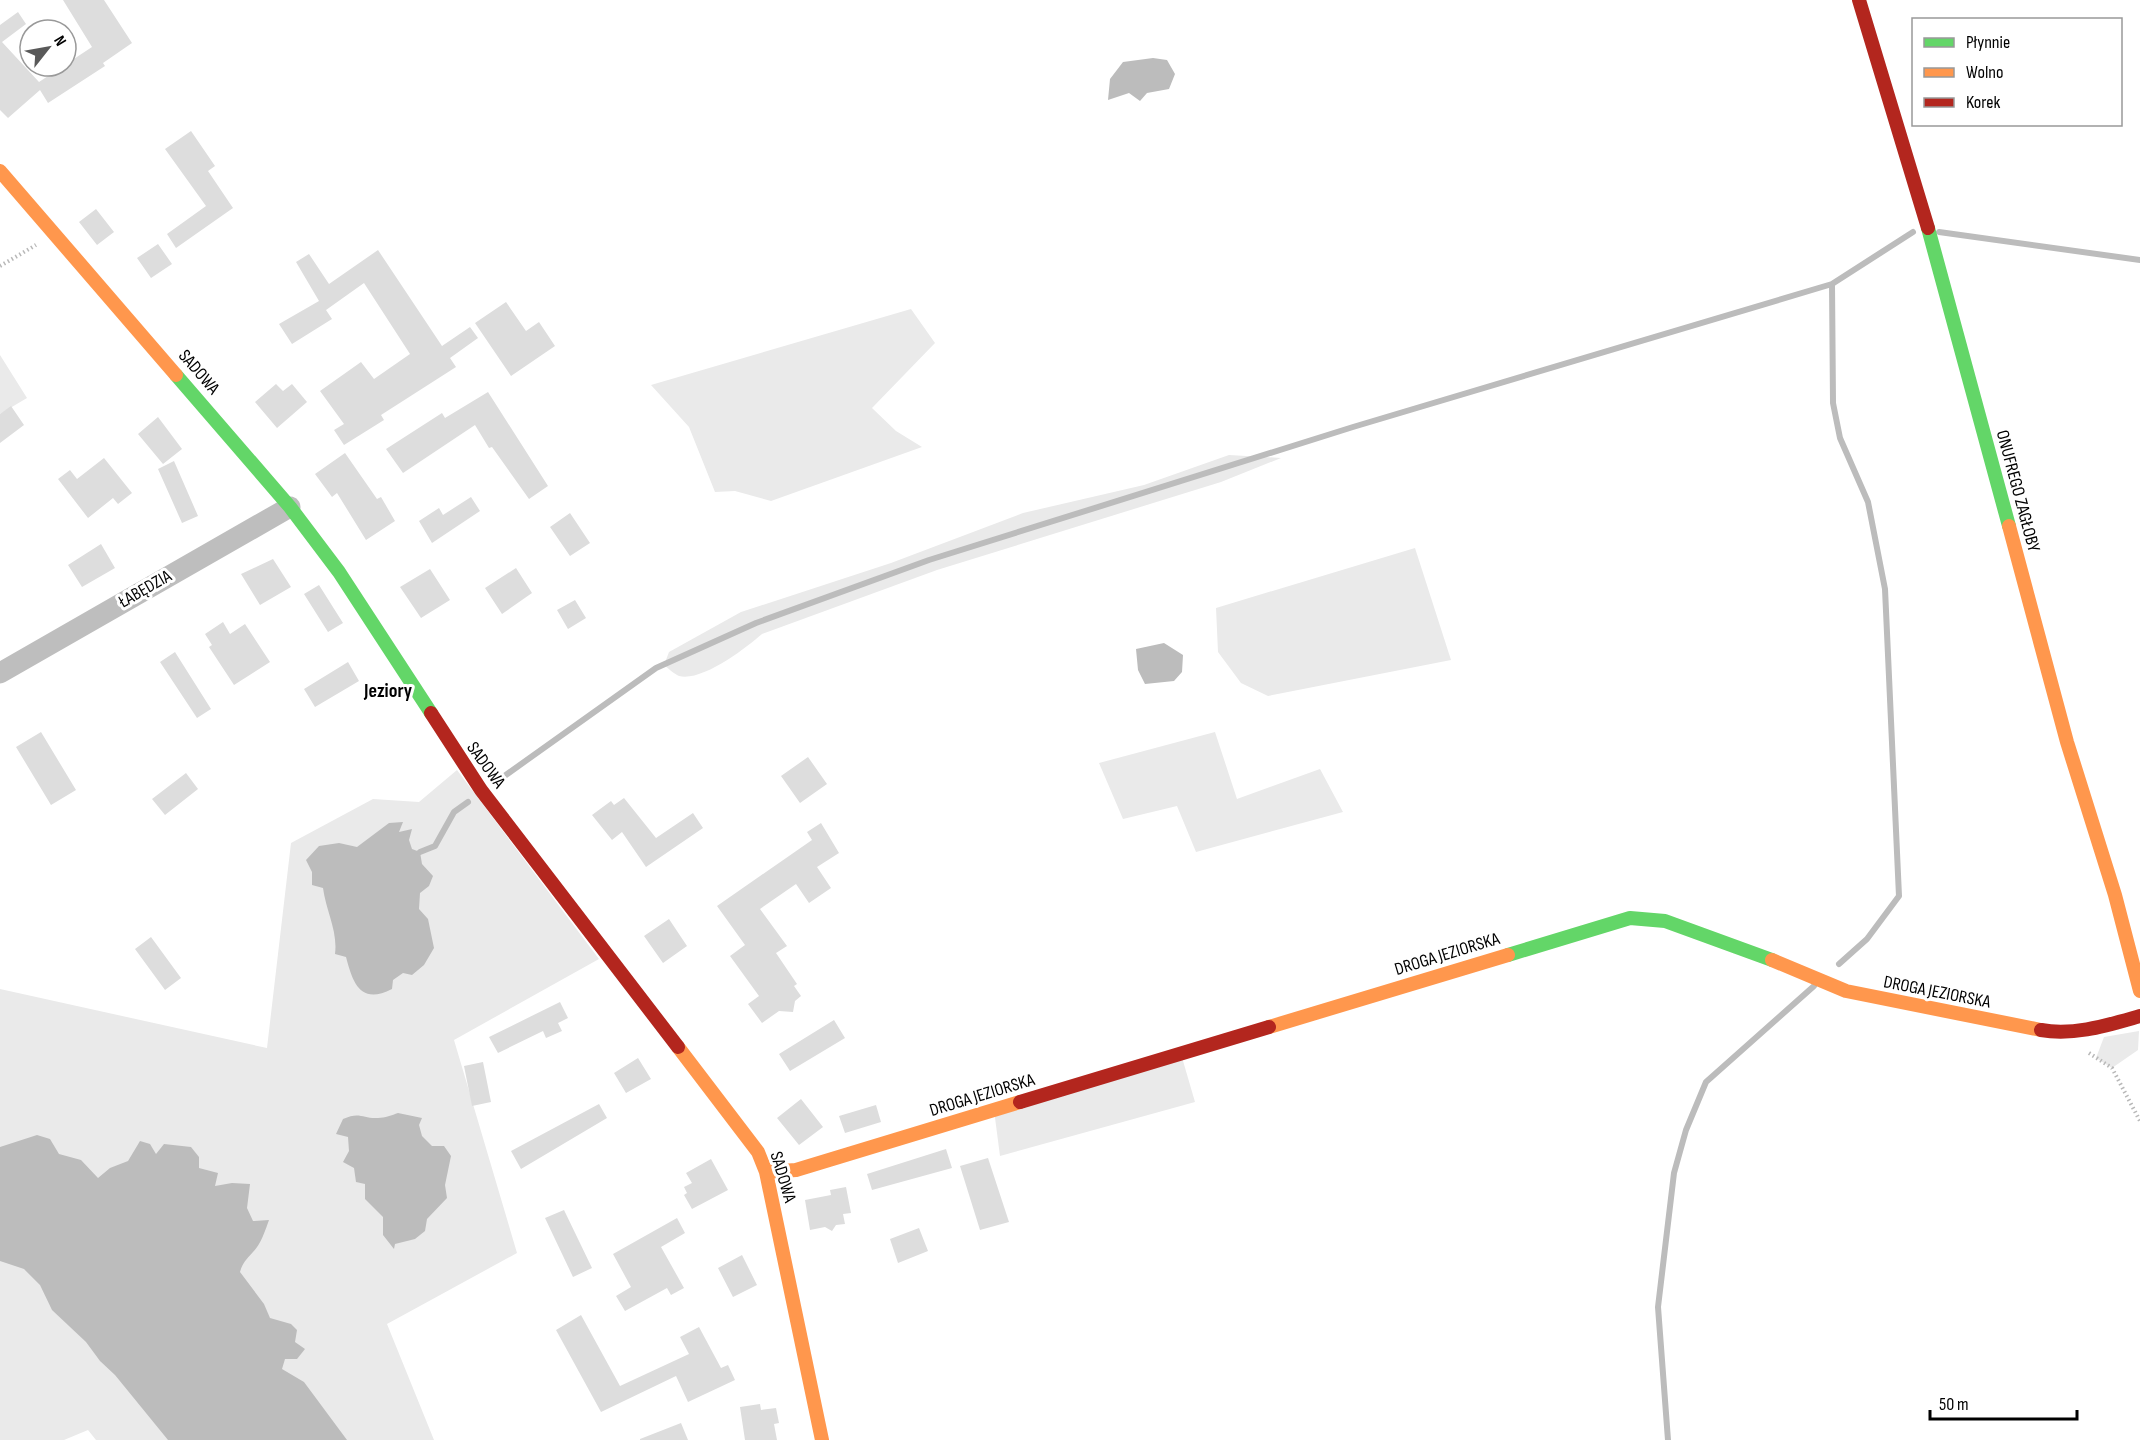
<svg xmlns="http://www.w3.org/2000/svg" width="2140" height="1440" viewBox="0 0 2140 1440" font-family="'Sofia Sans Condensed',sans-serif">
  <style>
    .green { fill: #eaeaea }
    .water { fill: #bcbcbc }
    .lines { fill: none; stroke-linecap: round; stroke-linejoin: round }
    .stream { stroke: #bcbcbc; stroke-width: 6 }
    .building { fill: #ddd }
    .path { stroke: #b8b8b8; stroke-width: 4; stroke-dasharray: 1.5 3; stroke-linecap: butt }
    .street { stroke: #bebebe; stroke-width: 21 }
    .fast { stroke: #63d668; stroke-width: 14 }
    .slow { stroke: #ff974d; stroke-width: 14 }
    .jam { stroke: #b3261e; stroke-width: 14 }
    .labels { text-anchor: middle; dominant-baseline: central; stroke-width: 6; stroke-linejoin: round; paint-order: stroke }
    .street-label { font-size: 18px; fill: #000; stroke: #fff }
    .neighbourhood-label { font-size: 20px; font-weight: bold; fill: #000; stroke: #fff }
  </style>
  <rect width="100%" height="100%" fill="#fff"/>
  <path class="green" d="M911 309 935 343 872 408 896 431 922 447 771 501 735 491 715 492 689 427 651 385Z
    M0 355 27 398 0 414Z
    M1229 455 1281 458 1221 482 937 570 762 634C746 648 702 682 679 676 674 674 668 668 664 665L669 652 741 612 891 563 1023 513 1144 485Z
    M1415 548 1451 660 1268 696 1241 683 1218 652 1216 608Z
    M1215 732 1237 799 1320 769 1343 812 1196 852 1177 806 1123 819 1099 763Z
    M457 770 599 959 454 1040 517 1253 387 1324 434 1440H96L88 1430 64 1440H0V989L267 1048 291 843 373 799 419 802Z
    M2139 1031 2138 1050 2112 1068 2096 1058 2104 1037Z
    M1181 1054 1195 1102 1000 1156 994 1110Z"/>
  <path class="water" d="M1153 58 1167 60 1175 74 1169 89 1147 93 1140 101 1129 93 1108 100 1110 79 1123 62Z
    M1164 643 1183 655 1182 672 1174 681 1145 684 1138 670 1136 649Z
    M403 822 399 832 412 829 409 840 412 849 420 852 422 864 433 876 429 886 420 893 419 909 428 919 434 948 424 965 412 975 403 973 393 980 392 989C361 1005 353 984 346 957L335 954C338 931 326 911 323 888L312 885V872L306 860 319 846 339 843 357 847 389 823Z
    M398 1113 422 1118 419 1125 422 1136 432 1146H444L451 1156 445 1185 447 1198 427 1219 425 1231 415 1239 395 1244 394 1249 383 1235V1217L365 1199V1184L356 1182 354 1168 343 1162 349 1151 348 1137 336 1134 343 1119C360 1111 363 1119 378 1118 385 1118 392 1115 398 1113Z
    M37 1135 50 1139 59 1154 81 1160 98 1178 110 1168 128 1161 140 1141 150 1144 156 1154 164 1144 191 1147 199 1157V1168L218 1173 215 1186 232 1183 250 1184 247 1208 253 1221 269 1220C265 1231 261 1244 253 1252 246 1260 243 1262 240 1272L264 1304 270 1318 291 1324 297 1330 295 1342 305 1349 297 1359H285L282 1369 304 1382 347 1440H168L115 1375 100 1361 86 1342 52 1310 40 1285 24 1269 0 1261V1147Z"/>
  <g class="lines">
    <path class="stream" d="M1939 232 2140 260
      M496 782 656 668 756 623 929 560 1353 427 1832 284
      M420 852 435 846 454 812 468 802
      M1839 964 1867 939 1899 896 1885 589 1868 502 1840 438 1833 403 1832 284 1913 232
      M1668 1440 1658 1307 1674 1173 1686 1130 1706 1082 1814 986"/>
  </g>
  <path class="building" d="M63 0H104L132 43 103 63 105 66 48 103 40 90 8 118 0 110V25L18 12 26 24 2 42 39 82 92 47Z
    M191 131 215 166 208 171 233 208 176 248 167 234 206 206 165 149Z
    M96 209 114 232 97 245 79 222Z
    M158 244 172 264 151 278 137 258Z
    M378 250 442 346 470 327 478 338 450 358 456 367 381 415 384 420 344 445 334 430 344 424 320 391 361 362 374 379 410 354 364 283 326 310 332 319 292 344 279 324 319 301 296 262 309 254 329 284Z
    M506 302 526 331 539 322 555 346 511 376 475 323Z
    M276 384 283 391 292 384 307 402 277 428 255 402Z
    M488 392 548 486 529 499 492 447 489 448 475 425 403 473 386 449 442 413 445 418Z
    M11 406 24 425 0 443V414Z
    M158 417 182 449 163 464 138 434Z
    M345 453 377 499 381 497 395 521 366 540 337 493 332 497 315 474Z
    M104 458 132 493 118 504 113 498 88 518 58 479 70 470 77 479Z
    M174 461 198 516 182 523 158 469Z
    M471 497 480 511 432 543 419 521 439 508 443 515Z
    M570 513 590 543 570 556 550 527Z
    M101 544 115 568 82 587 68 565Z
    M273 559 291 587 260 605 241 574Z
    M516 568 532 593 502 614 485 588Z
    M430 569 450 600 421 618 400 587Z
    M319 585 343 623 328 632 304 594Z
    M575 600 586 618 568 629 557 610Z
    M223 622 230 634 245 624 270 662 234 685 209 647 212 645 205 634Z
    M175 652 211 709 197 718 160 662Z
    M348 662 359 681 315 707 304 689Z
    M41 732 76 790 51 805 16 747Z
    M808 757 827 784 800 803 781 776Z
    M186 773 198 789 165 815 152 799Z
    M624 798 656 838 693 813 703 828 646 867 622 832 612 840 592 815 611 801 614 805Z
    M821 823 839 853 817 867 831 888 809 903 796 884 760 909 787 946 776 953 797 984 794 986 801 996 795 1001 793 1012 779 1011 762 1023 748 1004 759 996 730 956 745 945 717 906 812 840 807 832Z
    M669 919 687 946 663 963 644 936Z
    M151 937 181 978 165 990 135 949Z
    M560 1002 568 1018 558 1023 562 1031 546 1038 543 1031 498 1053 489 1037Z
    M834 1020 845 1038 790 1071 779 1054Z
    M638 1058 651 1079 626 1093 614 1073Z
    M483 1062 491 1102 472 1106 464 1066Z
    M801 1099 823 1127 799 1145 777 1118Z
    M599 1104 607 1118 521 1169 511 1151Z
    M876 1105 881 1122 845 1133 839 1116Z
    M946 1149 952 1168 872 1190 867 1174Z
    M988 1158 1009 1222 980 1230 960 1166Z
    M711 1159 728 1190 692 1209 684 1195 687 1193 684 1187 692 1183 686 1173Z
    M846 1187 851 1213 843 1214 845 1224 836 1225 832 1231 825 1227 810 1230 805 1200 831 1195 830 1190Z
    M564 1210 592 1268 573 1277 545 1218Z
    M677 1218 685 1233 661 1247 684 1288 671 1295 667 1288 625 1311 616 1296 631 1287 613 1254Z
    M919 1228 928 1251 898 1263 890 1239Z
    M742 1255 757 1285 733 1297 718 1268Z
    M581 1315 620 1386 689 1354 680 1337 699 1327 721 1368 728 1365 735 1380 688 1402 676 1376 601 1412 556 1330Z
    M760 1404 761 1410 776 1408 779 1423 774 1424 777 1440H745L740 1407Z
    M681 1423 688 1440H640V1439Z"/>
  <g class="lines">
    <path class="path" d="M0 266 36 245
      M2089 1053 2112 1068 2140 1121"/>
    <path class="street" d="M0 673 290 507"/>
    <path class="fast" d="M1928 228 2009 526
      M176 375 290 507 339 572 431 713
      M1508 955 1630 918 1665 921 1772 960"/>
    <path class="slow" d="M0 171 176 375
      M2009 526 2067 742 2115 895 2140 991
      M1772 960 1846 991 2041 1030
      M1269 1027 1508 955
      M678 1047 758 1152 766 1172 822 1440
      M766 1172 796 1170 1020 1102"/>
    <path class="jam" d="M1859 0 1928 228
      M431 713 481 790 678 1047
      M2041 1030C2074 1036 2108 1025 2140 1016
      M1020 1102 1269 1027"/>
  </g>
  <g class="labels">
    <g class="street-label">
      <text transform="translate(199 372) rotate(49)">SADOWA</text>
      <text transform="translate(2018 491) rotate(75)">ONUFREGO ZAGŁOBY</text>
      <text transform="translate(145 589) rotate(-30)">ŁABĘDZIA</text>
      <text transform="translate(486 765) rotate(54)">SADOWA</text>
      <text transform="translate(1447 954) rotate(-17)">DROGA JEZIORSKA</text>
      <text transform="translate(1937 992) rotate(11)">DROGA JEZIORSKA</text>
      <text transform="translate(982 1095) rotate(-17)">DROGA JEZIORSKA</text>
      <text transform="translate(783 1177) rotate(73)">SADOWA</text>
    </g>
    <g class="neighbourhood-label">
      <text x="388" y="691">Jeziory</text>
    </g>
  </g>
  <rect x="1912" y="18" width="210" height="108" fill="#ffffff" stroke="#999999" stroke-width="1.5"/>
  <rect x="1924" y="38" width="30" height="9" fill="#63d668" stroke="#999999" stroke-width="1.5"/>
  <text x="1966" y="48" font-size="18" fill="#000000">Płynnie</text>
  <rect x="1924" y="68" width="30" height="9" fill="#ff974d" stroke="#999999" stroke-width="1.5"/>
  <text x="1966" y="78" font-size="18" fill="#000000">Wolno</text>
  <rect x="1924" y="98" width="30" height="9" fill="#b3261e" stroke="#999999" stroke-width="1.5"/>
  <text x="1966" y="108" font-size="18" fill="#000000">Korek</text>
  <g transform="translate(48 48) rotate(59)"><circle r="28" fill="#ffffff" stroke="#999999" stroke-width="1.5"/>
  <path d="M0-4.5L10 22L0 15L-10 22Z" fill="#595959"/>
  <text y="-9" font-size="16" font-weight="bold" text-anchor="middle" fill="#000000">N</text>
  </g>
  <path d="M1930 1410v9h147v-9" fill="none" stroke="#000000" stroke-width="3"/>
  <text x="1939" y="1410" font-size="18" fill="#000000" stroke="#ffffff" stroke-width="4.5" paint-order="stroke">50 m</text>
</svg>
